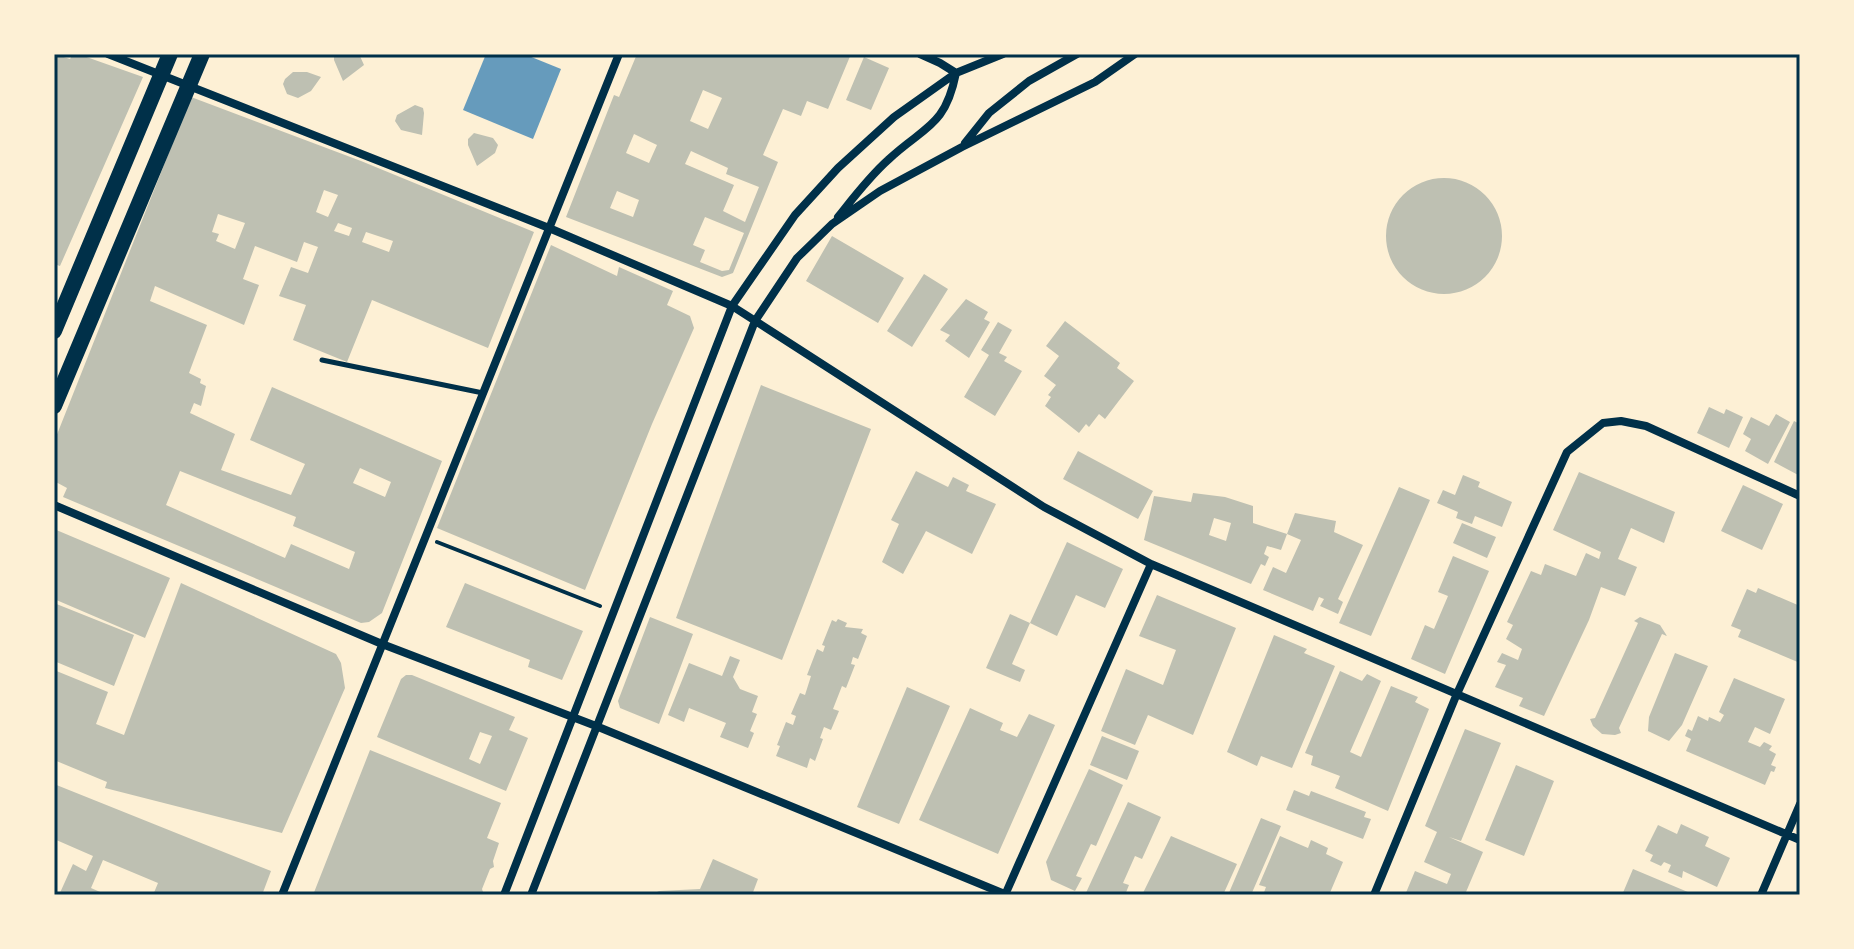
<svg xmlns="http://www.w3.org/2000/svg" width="1854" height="949" viewBox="0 0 1854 949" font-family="'Source Serif 4',serif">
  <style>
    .water { fill: #669bbc }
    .building { fill: #bec0b2; fill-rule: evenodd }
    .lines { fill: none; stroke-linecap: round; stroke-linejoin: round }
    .path { stroke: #003049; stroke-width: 4 }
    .service { stroke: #003049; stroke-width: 5 }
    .minor { stroke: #003049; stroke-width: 8 }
    .primary { stroke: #003049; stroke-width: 16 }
    .neatline { fill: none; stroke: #003049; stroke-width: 3 }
  </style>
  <rect width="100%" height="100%" fill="#fdf0d5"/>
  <path class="water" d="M486 54H524L561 69 533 139 463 110Z"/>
  <path class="building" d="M54 54 70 59 73 54H78L143 77 60 266 54 264Z
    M334 54H359L364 65 343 81 334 60Z
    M637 54H851L828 109 807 101 801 116 783 109 763 155 778 162 733 273 722 277 566 217 614 95 619 97ZM703 90 722 98 708 129 690 121ZM634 134 657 145 649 163 626 153ZM691 151 728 168 726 174 759 187 745 222 723 211 734 185 685 164ZM617 191 639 200 633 217 610 208ZM705 217 744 233 729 270 722 271 700 262 705 250 693 245Z
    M864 57 889 68 871 110 846 100Z
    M293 72H307L321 77 311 91 298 98 287 94 283 84 285 79Z
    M191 97 361 161 534 232 488 348 372 300 347 362 293 340 306 305 279 296 291 267 308 273 318 247 304 242 297 262 255 246 243 279 259 285 244 325 155 286 150 301 207 325 189 373 201 379 200 383 206 386 201 406 194 403 190 413 235 434 221 470 291 495 305 464 250 440 272 387 442 461 382 613 369 622 361 623 63 497 67 488 54 481V442ZM324 190 338 195 328 217 316 212ZM218 214 245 223 235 249 216 241 219 234 212 232ZM338 223 352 228 349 236 334 231ZM366 232 393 241 389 252 362 242ZM360 468 391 482 385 497 353 483ZM180 471 296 517 293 526 355 552 349 569 291 544 285 558 166 505Z
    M415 105 423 108 424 113 422 135 401 130 395 121 397 115Z
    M474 133 493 138 498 145 495 153 477 166 468 145V139Z
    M1386 236a58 58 0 1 1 116 0a58 58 0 1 1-116 0Z
    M832 236 904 278 878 323 806 281Z
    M551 245 617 276 619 267 673 291 667 305 690 316 694 328 652 424 585 590 437 528Z
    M924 274 948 289 912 347 887 331Z
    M966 299 988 312 984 319 990 322 969 358 945 341 950 335 940 330Z
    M1065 321 1120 363 1117 368 1134 381 1105 419 1099 414 1089 427 1086 424 1079 433 1045 406 1051 397 1048 395 1056 385 1044 376 1059 356 1046 346Z
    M998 322 1012 330 999 353 1007 357 1004 361 1022 371 995 416 964 397 989 355 981 350Z
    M761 385 871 429 782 660 676 618Z
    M1709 407 1724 414 1726 409 1743 417 1729 448 1697 433Z
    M1776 414 1790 422 1768 464 1745 451 1751 439 1743 434 1751 417 1769 426Z
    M1794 421 1800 424V476L1774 462Z
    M1078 451 1153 491 1138 519 1063 479Z
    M916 471 948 487 953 477 969 485 966 491 996 504 972 554 926 531 903 574 882 562 899 524 891 520Z
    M1579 472 1675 512 1664 543 1631 528 1618 559 1637 567 1625 596 1601 587 1589 620 1544 716 1519 706 1523 698 1495 687 1506 665 1497 662 1502 653 1518 660 1522 649 1506 639 1513 625 1507 622 1531 571 1541 575 1545 564 1576 576 1586 553 1599 559 1601 552 1553 530Z
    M1463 475 1480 482 1478 487 1512 502 1502 527 1475 516 1472 524 1456 518 1458 512 1437 503 1443 490 1455 495Z
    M1743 485 1783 504 1762 550 1721 531Z
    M1399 487 1430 500 1371 636 1339 623Z
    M1193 493 1225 497 1253 506V523L1287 534 1281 550 1267 546 1264 554 1269 557 1265 566 1261 564 1251 584 1144 540 1154 496 1191 502ZM1214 518 1231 523 1226 541 1209 535Z
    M1295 513 1336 521 1334 532 1363 545 1338 599 1343 602 1338 614 1320 606 1324 599 1319 597 1313 611 1263 590 1273 567 1286 573 1301 540 1287 534Z
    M1462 523 1496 537 1487 558 1453 543Z
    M54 529 170 578 145 638 54 599Z
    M1067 542 1123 569 1105 608 1076 595 1057 636 1030 623Z
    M1453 556 1489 571 1445 674 1411 659 1425 625 1434 629 1448 596 1438 592Z
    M181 583 336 654 341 663 345 688 282 833 105 788 107 782 54 760V670L108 692 96 724 124 735Z
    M465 583 583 631 562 680 528 667 530 660 446 627Z
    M1758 588 1800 606V663L1738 637 1741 630 1731 626 1747 589 1756 593Z
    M1157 595 1236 628 1193 735 1148 715 1135 745 1101 731 1126 669 1163 685 1176 650 1139 636Z
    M54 603 134 635 114 686 54 661Z
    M1010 614 1030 623 1012 664 1025 670 1020 682 986 668Z
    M650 617 693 634 659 724 620 708 618 701Z
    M1640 617 1660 625 1667 636 1662 634 1619 728 1621 733 1615 735 1602 734 1593 726 1590 719 1595 718 1638 623 1634 621Z
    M838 619 847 623 845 627 863 629 861 633 867 636 858 659 853 657 851 664 855 665 846 688 842 686 833 709 839 711 831 730 824 727 820 738 823 739 815 761 810 758 807 768 776 756 780 746 777 745 786 722 793 725 796 716 791 714 800 693 805 695 811 676 807 675 817 649 823 652 825 646 822 645 832 620 836 622Z
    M1274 635 1307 649 1304 653 1335 666 1292 768 1261 756 1257 766 1227 752Z
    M1675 653 1708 666 1682 725 1669 741 1648 731 1649 717Z
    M730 656 740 660 733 677 740 689 758 696 752 712 757 714 750 731 754 733 748 748 720 737 726 723 689 708 684 722 668 715 689 663 722 676Z
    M1340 671 1362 681 1367 674 1381 681 1350 752 1361 757 1391 686 1418 697 1415 702 1429 709 1388 811 1335 788 1340 776 1311 765 1313 756 1305 753Z
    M406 675H412L515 717 509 730 528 738 506 791 377 737 401 679ZM480 732 492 736 480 764 469 759Z
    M1734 678 1785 699 1770 734 1755 727 1748 742 1760 747 1764 742 1772 746 1769 750 1776 754 1771 765 1776 767 1774 772 1771 771 1765 785 1686 751 1691 739 1685 736 1688 729 1692 731 1698 716 1708 721 1709 717 1720 722 1724 715 1719 712Z
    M907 687 950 706 899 824 857 807Z
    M970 708 1003 723 1000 730 1017 737 1029 714 1055 725 998 854 919 820Z
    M1465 729 1501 743 1461 841 1449 837 1483 852 1466 892 1472 895H1405L1415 871 1447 884 1451 874 1424 862 1437 832 1425 826Z
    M1102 736 1139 751 1127 780 1090 765Z
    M370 750 501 803 487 838 499 843 493 861 494 867 490 869 482 889 484 895H313Z
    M1516 765 1554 781 1524 856 1485 840Z
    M1089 769 1123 785 1096 846 1091 844 1076 876 1082 878 1075 891 1051 880 1046 862Z
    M54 784 271 871 262 895H153L158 883 103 860 91 888 107 895H59L73 864 86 871 93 856 54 839Z
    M1294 790 1309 796 1311 791 1366 812 1364 817 1371 819 1363 839 1286 810Z
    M1128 802 1161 817 1142 859 1135 856 1123 883 1129 885 1125 895H1085Z
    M1261 818 1281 826 1251 895H1228Z
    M1681 824 1709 837 1705 846 1730 858 1717 887 1683 871 1682 878 1668 872 1671 865 1664 862 1661 866 1650 861 1653 855 1645 851 1658 825 1677 834Z
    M1171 836 1237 864 1223 895H1142Z
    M1280 836 1308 848 1311 840 1328 848 1326 854 1343 862 1329 895H1263L1266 887 1259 885Z
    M713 859 758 879 752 895H651L659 891 700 889Z
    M1633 869 1695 895H1622Z"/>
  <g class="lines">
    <path class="path" d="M437 542 600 606"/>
    <path class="service" d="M322 360 483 393"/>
    <path class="minor" d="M108 54 549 228 732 306 1044 507 1151 564 1800 840
      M965 143 989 113 1029 81 1077 54
      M838 217C854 197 869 177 888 160 924 126 945 128 956 73L940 63 920 54
      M54 505 382 644 596 726 1007 895
      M282 895 619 54
      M504 895 732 306 795 215 838 168 894 117 956 73 1003 54
      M531 895 755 321 797 258 832 224 880 191 962 147 1095 82 1135 54
      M1005 895 1151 564
      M1374 895 1456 696 1567 452 1603 423 1621 421 1646 426 1800 496
      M1761 895 1800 804"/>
    <path class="primary" d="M54 331 170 54
      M54 406 202 54"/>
  </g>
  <rect width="1854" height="949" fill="none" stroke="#fdf0d5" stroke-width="112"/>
  <rect x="56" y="56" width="1742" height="837" class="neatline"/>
</svg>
